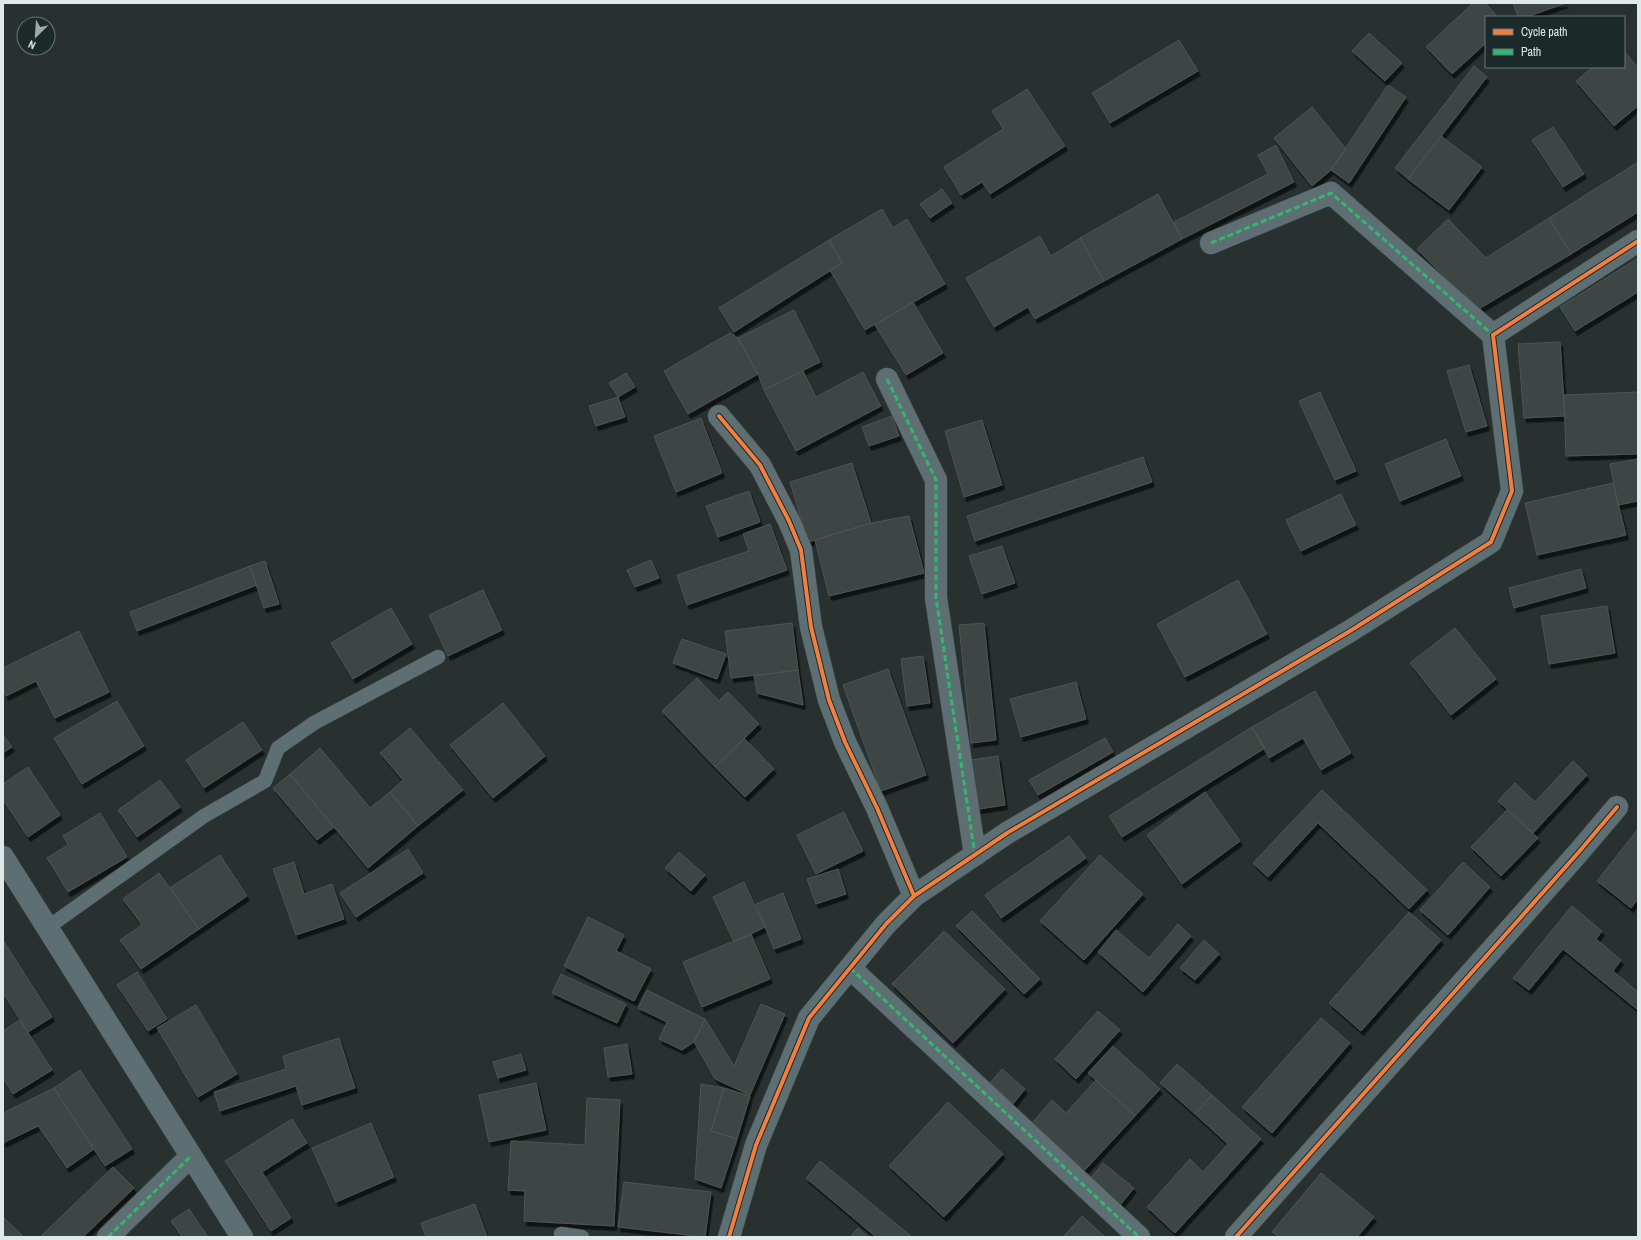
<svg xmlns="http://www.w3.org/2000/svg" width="1641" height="1240" viewBox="0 0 1641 1240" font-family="'Archivo Narrow',sans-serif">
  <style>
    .building { fill: #3e4544; stroke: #4e5453; filter: url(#shadow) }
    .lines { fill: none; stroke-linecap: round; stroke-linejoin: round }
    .service-casing { stroke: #464d4d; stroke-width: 15 }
    .minor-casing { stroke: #464d4d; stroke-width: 23 }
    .service { stroke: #5e6f73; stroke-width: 14 }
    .minor { stroke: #5e6f73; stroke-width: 22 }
    .quiet { stroke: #33b770; stroke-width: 3; stroke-dasharray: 6 3; stroke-linecap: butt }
    .cycleway-casing { stroke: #1c2a2a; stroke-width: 6 }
    .cycleway { stroke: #f27e40; stroke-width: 4 }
  </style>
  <defs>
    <filter id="shadow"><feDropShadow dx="2.5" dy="4.5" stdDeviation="0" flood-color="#0009"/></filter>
  </defs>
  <rect width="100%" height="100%" fill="#283030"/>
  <path class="building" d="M1473 3H1485L1498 17H1486V43L1452 74 1426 47Z
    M1513 3H1566L1526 17H1518Z
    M1369 33 1402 63 1385 81 1352 51Z
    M1179 40 1198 71 1110 123 1092 93Z
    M1624 51 1638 68V106L1614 126 1576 81 1593 67H1624Z
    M1474 66 1487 77 1408 179 1395 168Z
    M1388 85 1406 97 1349 183 1331 170Z
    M1027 89 1065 146 990 194 982 182 961 195 944 167 1003 129 992 111Z
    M1312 107 1346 149 1331 170 1312 186 1274 138Z
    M1553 127 1584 174 1563 187 1532 140Z
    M1441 136 1482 167 1449 210 1408 179Z
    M1276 145 1294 182 1182 239 1174 222 1268 174 1258 155Z
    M1638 162V212L1571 254 1549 218Z
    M942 189 952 203 930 218 920 204Z
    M1158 194 1182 239 1104 281 1080 238Z
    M882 209 893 228 907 219 945 284 865 330 830 270 842 263 829 240Z
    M1549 218 1571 254 1477 310 1417 249 1448 219 1486 258Z
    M1040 236 1051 256 1080 238 1104 281 1035 319 1028 307 994 327 966 278Z
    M829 240 842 263 734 332 719 308Z
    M1638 258V292L1575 331 1560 307Z
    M913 302 943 353 906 375 875 325Z
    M794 310 820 362 764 390 758 374 738 338Z
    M730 333 738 338 758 374 688 414 664 371Z
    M1560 342 1565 416 1524 418 1518 344Z
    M1469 365 1487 426 1466 432 1447 371Z
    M803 371 816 397 863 372 881 406 796 451 764 390Z
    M626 373 635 387 618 397 609 383Z
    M1320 392 1356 471 1335 480 1299 401Z
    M1638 392V454L1566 456 1564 395Z
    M618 397 625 417 596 426 589 406Z
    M892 416 899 436 869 446 862 427Z
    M701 418 722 473 676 492 654 436Z
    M982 420 1002 485 964 497 945 431Z
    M1446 439 1461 476 1400 501 1385 464Z
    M1143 457 1152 482 975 541 967 516Z
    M1638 459V501L1618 505 1610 464Z
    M852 463 871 523 808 542 790 482Z
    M1613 483 1626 535 1537 555 1525 503Z
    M749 491 760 522 718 537 706 506Z
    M1341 494 1356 525 1301 551 1286 520Z
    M909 516 924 573 829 596 815 540 871 523Z
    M770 524 787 570 687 605 677 575 749 551 743 534Z
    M1002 546 1015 583 982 594 969 556Z
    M651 560 659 578 635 587 627 570Z
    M265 561 279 604 264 608 250 566Z
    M250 566 257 585 137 631 130 612Z
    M1581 569 1586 588 1514 608 1509 588Z
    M1238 580 1267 634 1185 677 1157 624Z
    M483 590 502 630 448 656 429 615Z
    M1607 606 1615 653 1549 664 1541 616Z
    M391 608 412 644 353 679 331 643Z
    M792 623 798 670 731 678 725 631Z
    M984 623 996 740 971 743 959 625Z
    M1455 628 1496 679 1451 715 1410 663Z
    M79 631 109 692 55 718 36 681 6 696 3 690V668Z
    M682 639 726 654 717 679 673 663Z
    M923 656 930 703 907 706 901 659Z
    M888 669 926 775 881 791 843 685Z
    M798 670 803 705 757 693 754 676Z
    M697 678 719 701 728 692 759 724 715 767 662 711Z
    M1076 682 1086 719 1021 737 1010 699Z
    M1315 691 1351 753 1321 770 1303 738 1269 758 1252 727Z
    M117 701 144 746 82 784 54 738Z
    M503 703 545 756 493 798 450 745Z
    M243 722 262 750 204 788 186 760Z
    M1252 727 1265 748 1122 837 1109 816Z
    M410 728 463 790 418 826 390 792 403 780 380 753Z
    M3 735 12 747 3 753Z
    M744 738 774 769 745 797 715 767Z
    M1105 738 1113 752 1038 795 1029 780Z
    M320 748 370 808 390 792 418 826 368 868 290 774Z
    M998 756 1005 805 979 809 971 760Z
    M1573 761 1587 775 1533 833 1498 801 1515 783 1535 802Z
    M28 767 60 815 28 837 3 800V784Z
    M290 774 334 827 317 840 273 788Z
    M160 780 180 807 137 837 118 810Z
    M1322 790 1427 890 1409 909 1318 823 1268 877 1253 863Z
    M1205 792 1240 841 1182 884 1147 835Z
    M1507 810 1538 838 1501 876 1471 847Z
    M844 812 863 851 816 874 797 835Z
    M100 813 127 857 68 892 47 858 68 845 63 836Z
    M1638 829V899L1631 908 1597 881Z
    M1069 836 1086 858 1001 918 985 895Z
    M408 849 423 873 356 917 340 893Z
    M679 852 705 875 691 891 665 868Z
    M220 855 247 896 199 929 170 888Z
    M1100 855 1143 894 1084 960 1040 921Z
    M294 862 304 894 332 884 344 919 296 935 273 869Z
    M1463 862 1490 887 1448 935 1420 910Z
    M838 869 846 894 816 904 807 879Z
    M159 873 199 929 141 969 120 940 142 925 123 899Z
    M744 882 765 927 734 942 713 897Z
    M783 893 801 939 774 949 756 904Z
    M1572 906 1602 931 1596 939 1621 960 1613 971 1638 992V1010L1563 949 1529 990 1513 978Z
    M972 911 1040 979 1024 994 956 926Z
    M1409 912 1441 940 1361 1031 1329 1003Z
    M588 917 624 935 616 951 651 969 634 1001 564 966Z
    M1178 924 1191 936 1143 992 1098 952 1116 930 1149 958Z
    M944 931 1005 989 953 1043 892 984Z
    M751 934 770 979 702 1007 683 962Z
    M3 940 52 1017 28 1032 3 993Z
    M1204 940 1219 954 1195 980 1180 968Z
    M137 972 167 1019 148 1031 117 985Z
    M561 974 626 1004 617 1023 552 993Z
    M647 990 705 1019 694 1042 682 1050 659 1039 667 1022 638 1008Z
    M761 1004 785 1014 750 1095 715 1079 694 1042 705 1019 734 1066Z
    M196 1005 237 1074 198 1097 157 1028Z
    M1098 1011 1120 1030 1076 1079 1055 1059Z
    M1321 1018 1350 1043 1272 1133 1242 1107Z
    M20 1020 52 1070 13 1094 3 1078V1031Z
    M339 1038 355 1088 302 1105 296 1086 220 1111 214 1092 286 1069 283 1056Z
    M627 1044 632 1074 608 1077 604 1048Z
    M1113 1046 1160 1089 1135 1116 1088 1073Z
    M521 1054 526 1070 498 1078 493 1062Z
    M1177 1064 1212 1095 1195 1114 1160 1083Z
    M1002 1069 1025 1089 1013 1104 990 1083Z
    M80 1070 132 1149 105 1166 54 1088Z
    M1096 1080 1135 1116 1085 1170 1032 1123 1052 1100 1066 1113Z
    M536 1083 546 1130 489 1142 479 1095Z
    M701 1084 724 1088 711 1131 737 1139 721 1188 695 1179Z
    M54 1088 94 1149 67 1168 38 1126 3 1143V1113Z
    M724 1088 750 1096 737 1139 711 1131Z
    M1212 1095 1261 1139 1175 1233 1147 1207 1190 1159 1203 1172 1228 1144 1195 1114Z
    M587 1098 620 1100 614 1226 524 1221 525 1191 508 1190 511 1141 585 1145Z
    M948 1102 1003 1154 944 1217 889 1166Z
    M292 1119 307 1143 262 1172 291 1218 271 1231 225 1161Z
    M371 1123 394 1177 336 1202 312 1148Z
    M820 1161 912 1237H876L806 1178Z
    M1103 1163 1134 1188 1120 1205 1089 1180Z
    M113 1167 134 1188 83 1237H40Z
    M1321 1173 1374 1217 1357 1237H1279L1272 1232Z
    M624 1182 711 1192 705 1237 618 1227Z
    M475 1204 487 1237H426L421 1223Z
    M189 1209 208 1237H182L171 1221Z
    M1082 1216 1105 1237H1063Z
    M3 1217 24 1237H3Z
    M858 1228 868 1237H850Z"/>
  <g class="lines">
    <g class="service-casing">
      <path id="service" d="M47 928 204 816 265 781 278 748 314 723 438 657
        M561 1234 582 1237"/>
    </g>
    <g class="minor-casing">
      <path id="minor" d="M1211 243 1331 193 1493 335
        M887 379 936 480V598L975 855
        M719 416 760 465 789 521 801 550 811 627 829 700 845 742 877 808 914 896
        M3 857 242 1237
        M850 968 1139 1237
        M108 1237 191 1156
        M729 1237 756 1145 809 1018 886 924 914 896 1007 833 1350 631 1491 542 1512 491 1493 335 1638 241
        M1236 1237 1578 853 1617 807"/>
    </g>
    <use href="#service" class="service"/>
    <use href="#minor" class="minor"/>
    <path class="quiet" d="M1211 243 1331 193 1493 335
      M887 379 936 480V598L975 855
      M850 968 1139 1237
      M108 1237 191 1156"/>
    <g class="cycleway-casing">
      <path id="cycleway" d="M719 416 760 465 789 521 801 550 811 627 829 700 845 742 877 808 914 896
        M729 1237 756 1145 809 1018 886 924 914 896 1007 833 1350 631 1491 542 1512 491 1493 335 1638 241
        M1236 1237 1578 853 1617 807"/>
    </g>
    <use href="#cycleway" class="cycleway"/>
  </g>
  <rect width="1641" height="1240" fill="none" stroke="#e0e9e9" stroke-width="8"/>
  <rect x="1485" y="16" width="140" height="52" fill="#1c2a2a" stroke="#6a7676"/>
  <rect x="1493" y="29" width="20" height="6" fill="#f27e40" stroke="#6a7676"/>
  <text x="1521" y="36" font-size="12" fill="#e0e9e9">Cycle path</text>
  <rect x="1493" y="49" width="20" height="6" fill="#33b770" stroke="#6a7676"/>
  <text x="1521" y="56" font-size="12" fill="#e0e9e9">Path</text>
  <g transform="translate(36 36) rotate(205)"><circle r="19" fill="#1c2a2a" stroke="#6a7676"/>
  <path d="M0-3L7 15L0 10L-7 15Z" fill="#a0a8a8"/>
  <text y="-6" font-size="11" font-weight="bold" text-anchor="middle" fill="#e0e9e9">N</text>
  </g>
</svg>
